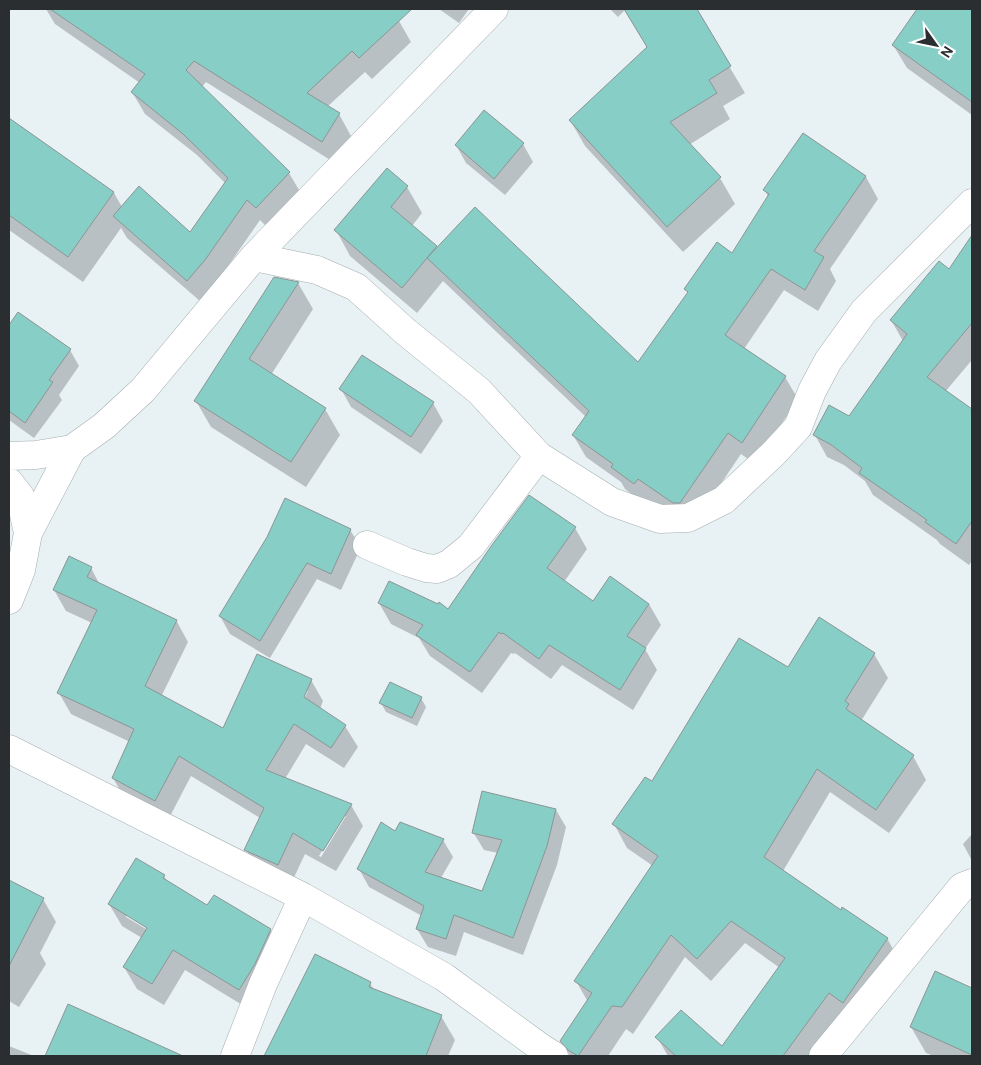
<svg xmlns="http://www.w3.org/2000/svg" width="981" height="1065" viewBox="0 0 981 1065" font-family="'DM Sans',sans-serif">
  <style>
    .shadow { fill: #0003; fill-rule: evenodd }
    .building { fill: #86cec6; stroke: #8c9594 }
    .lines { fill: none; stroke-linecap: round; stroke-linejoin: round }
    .minor-casing { stroke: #a5aeb1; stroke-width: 29 }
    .minor { stroke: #fff; stroke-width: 28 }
  </style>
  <rect width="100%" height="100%" fill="#e8f1f4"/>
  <path class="shadow" d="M46 9H388L399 21 411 42 372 79 365 72 327 107 339 114 351 136 335 163 206 82 202 87 289 173 302 195 269 229 260 220 217 282 200 301 127 238 121 228 83 282 9 230V120L114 193 122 207 190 234 226 184 197 155 145 114 132 92 140 83 55 24Z
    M439 9H469L459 23Z
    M610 9H626L618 17Z
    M645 9H695L745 93 723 106 730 119 689 145 720 178 735 204 683 252 585 146 570 120 648 48 631 17Z
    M919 9H972V115L907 68 893 45Z
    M804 134 866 177 878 199 830 269 836 281 818 311 784 290 744 349 785 377 798 399 755 464 741 454 693 525H687L651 501 647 506 625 489 621 482 586 457 573 435 586 417 443 281 417 313 350 256 336 230 407 187 422 213 412 226 437 249 638 364 689 294 686 289 732 255 768 197 765 190Z
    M523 144 533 162 505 195 466 163 456 145Z
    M972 237V360L945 392 972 410V561L969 565 940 544 937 540 873 495 865 481 844 465 827 457 815 435 850 418 903 341 891 320 949 271Z
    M298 283 313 309 271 375 325 409 340 435 306 487 211 427 196 401Z
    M18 314 70 350 79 366 59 395 62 400 34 438 9 420V327Z
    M341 389 433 403 443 421 421 454 351 407Z
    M575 528 587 549 564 582 593 603 649 604 661 625 645 649 657 670 633 710 562 665 551 679 515 653 514 654 511 653 482 693 430 656 419 638 391 624 379 603 448 610Z
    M350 530 361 547 341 590 317 579 270 658 230 634 220 616Z
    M91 568 100 585 176 620 188 642 161 697 223 730 311 680 323 701 320 709 345 726 358 747 344 768 306 744 285 779 351 805 363 826 336 871 305 854 290 886 258 870 246 849 260 818 191 776 167 822 125 799 113 778 130 742 71 714 59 693 92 623 66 611 54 590ZM305 691H308L302 703ZM343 816H346L321 857 319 856Z
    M819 619 874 654 888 678 861 721 913 756 926 780 889 833 830 792 783 871 841 911 887 938 900 962 814 1056H668L657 1037 722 1048 780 968 745 943 711 981 685 957 633 1034 626 1029 608 1056H570L561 1041 588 1002 576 981 653 866 627 848 614 824 652 783 788 668Z
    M421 698 426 707 417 726 386 712 381 703Z
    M556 810 566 827 557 865 523 955 464 932 456 956 428 947 417 929 422 916 369 887 359 869 396 832 443 840 453 857 441 878 483 893 498 853 484 850 473 832Z
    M972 834V861L963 844Z
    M164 876 168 883 208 907 270 930 283 952 252 1011 185 970 164 1005 137 989 124 967 142 938 122 926 109 904ZM126 914 153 930 151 932 126 917Z
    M9 882 43 899 56 922 40 953 46 964 19 1007 9 1001Z
    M315 956 370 983 374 990 441 1016 455 1040 448 1056H265Z
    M936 973 972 989V1056H934L926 1053 911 1027Z
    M128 1030 175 1056H47L46 1055 127 1032Z
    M9 1046 34 1056H9Z"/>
  <path class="building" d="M50 9H412L359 58 352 51 307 93 340 113 322 142 194 61 186 70 290 172 256 208 247 200 205 260 187 281 113 216 139 186 190 232 228 178 183 134 131 92 145 74Z
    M624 9H697L731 66 709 80 717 93 670 122 721 177 667 227 569 120 647 47Z
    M917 9H972V102L892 45Z
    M484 110 524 143 494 179 455 145Z
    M9 118 114 192 68 257 9 215Z
    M803 133 866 176 814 251 824 257 805 290 771 269 725 335 786 376 742 443 728 433 680 503H673L638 479 634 484 611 467 613 464 572 435 589 411 427 258 475 207 638 362 688 292 684 289 717 242 732 253 769 194 763 190Z
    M387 168 408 186 391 207 437 246 402 288 334 230Z
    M972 235V323L927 377 972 409V521L956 544 925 522 927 520 859 473 862 468 830 444 813 435 829 405 849 416 907 334 890 320 939 261 949 269Z
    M274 277 299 282 249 359 326 408 291 462 194 401Z
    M18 312 71 349 49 380 53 382 25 423 9 411V325Z
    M362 355 434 402 411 437 339 389Z
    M529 495 576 527 547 568 593 601 610 576 649 604 627 636 646 648 620 690 549 645 539 659 503 633 501 634 499 632 470 672 416 635 423 625 378 603 389 581 438 604 439 602 448 609 492 545Z
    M285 498 351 529 331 574 307 563 260 641 219 616 267 537Z
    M69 556 92 567 87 577 177 620 145 686 223 728 257 654 312 679 304 697 346 725 331 748 294 724 266 770 352 804 323 851 293 833 278 865 244 850 264 808 179 756 155 801 112 778 134 729 57 693 97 610 53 590Z
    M819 617 875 653 845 701 849 704 846 709 914 755 876 810 817 769 764 857 841 910 842 907 888 938 843 1003 829 993 783 1056H676L655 1037 681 1010 722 1046 785 958 731 921 697 959 671 935 622 1007 612 1006 578 1056 568 1050 560 1041 592 993 574 981 658 856 612 824 645 777 652 781 739 638 788 667Z
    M390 682 422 697 412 718 379 703Z
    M482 791 556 809 547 846 513 938 454 915 446 939 416 929 424 906 357 869 381 822 395 831 400 822 444 839 425 872 482 891 502 840 472 833Z
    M136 858 165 875 163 878 207 905 214 895 271 929 255 964 239 990 173 950 152 984 123 967 147 928 108 904Z
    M9 880 44 898 9 966Z
    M315 954 371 982 369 987 442 1015 426 1056H264Z
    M935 971 972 988V1055L910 1027Z
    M68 1004 183 1056H45Z"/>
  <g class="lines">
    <g class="minor-casing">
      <path id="minor" d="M254 257 317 270 356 287 406 332 479 391 539 456 612 502 660 519 688 518 724 500 774 453 798 427 812 391 828 361 864 311 972 203
        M9 456 36 455 72 449 104 426 143 390 254 257 494 9
        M9 482 20 496 28 533 21 570 9 600
        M28 533 72 449
        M367 545 407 562 426 568 437 569 449 564 471 546 539 456
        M9 749 303 897 444 977 540 1047 554 1056
        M235 1056 263 984 303 897
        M823 1056 962 887 972 883"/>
    </g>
    <use href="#minor" class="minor"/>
  </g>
  <rect width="981" height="1065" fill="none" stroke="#2b2e30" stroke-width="20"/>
  <g transform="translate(936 45) rotate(123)" stroke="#ffffff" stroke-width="4" paint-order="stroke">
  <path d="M0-4L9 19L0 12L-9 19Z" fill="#2b2e30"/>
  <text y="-8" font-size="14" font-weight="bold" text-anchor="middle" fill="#2b2e30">N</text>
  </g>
</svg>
